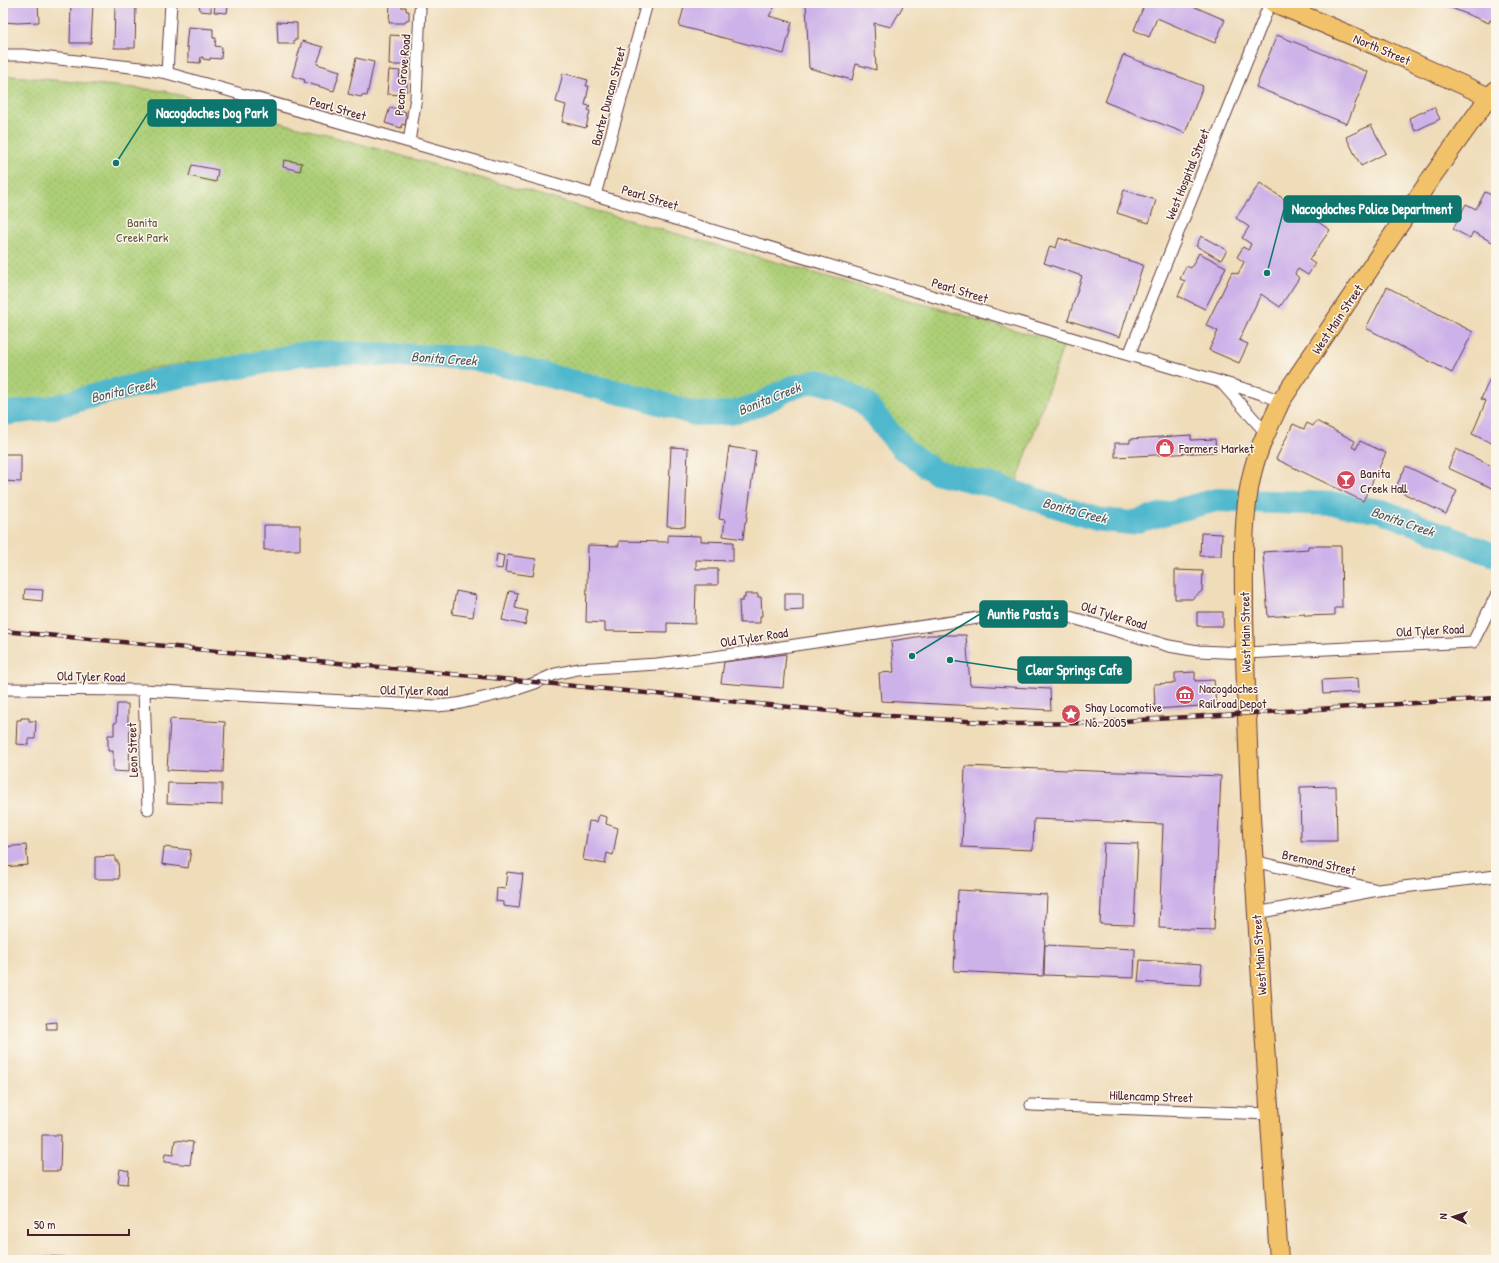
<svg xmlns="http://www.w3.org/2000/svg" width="1499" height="1263" viewBox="0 0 1499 1263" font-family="'Patrick Hand',sans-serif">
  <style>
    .park { fill: url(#park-dots); stroke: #7c7751 }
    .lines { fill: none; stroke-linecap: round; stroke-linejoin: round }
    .river { stroke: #4fb8cd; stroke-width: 24 }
    .building { fill: #cdb2e9 }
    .street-casing { stroke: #633b40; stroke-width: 13 }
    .primary-casing { stroke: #633b40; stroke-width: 20 }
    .street { stroke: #fff; stroke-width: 11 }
    .primary { stroke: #f2c26a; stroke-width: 18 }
    .rail-casing { stroke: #4a1f2b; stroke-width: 4.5 }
    .rail { stroke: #fbf7ec; stroke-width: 3; stroke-dasharray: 9; stroke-linecap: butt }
    .labels { text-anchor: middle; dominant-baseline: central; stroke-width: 3; stroke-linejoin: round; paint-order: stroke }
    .street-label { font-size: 13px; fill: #4a1f2b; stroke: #fbf7ec }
    .park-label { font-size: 13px; fill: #685442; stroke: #fbf7ec }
    .poi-label { font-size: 13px; fill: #4a1f2b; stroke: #fbf7ec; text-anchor: start }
    .water-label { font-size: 14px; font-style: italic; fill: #4c5564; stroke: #fbf7ec }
    .leader { fill: none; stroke: #0f766e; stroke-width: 1.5 }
    .callout-dot { fill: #0f766e; stroke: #fbf7ec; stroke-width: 1.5 }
    .callout { fill: #0f766e; stroke: #0f766e; stroke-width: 1.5 }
    .callout-label { font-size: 14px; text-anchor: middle; font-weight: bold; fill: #fff }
  </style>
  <defs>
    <pattern id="park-dots" width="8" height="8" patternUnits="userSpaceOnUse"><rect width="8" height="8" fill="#adcf77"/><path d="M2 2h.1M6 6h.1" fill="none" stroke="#96b167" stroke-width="1.8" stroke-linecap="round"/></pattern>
  </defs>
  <rect width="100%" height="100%" fill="#fbf7ec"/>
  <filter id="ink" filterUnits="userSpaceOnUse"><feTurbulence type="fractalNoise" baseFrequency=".025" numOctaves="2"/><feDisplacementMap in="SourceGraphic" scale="8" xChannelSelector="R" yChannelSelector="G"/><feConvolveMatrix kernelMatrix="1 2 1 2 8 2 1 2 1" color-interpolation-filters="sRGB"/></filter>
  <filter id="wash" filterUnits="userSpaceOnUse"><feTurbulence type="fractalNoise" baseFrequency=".012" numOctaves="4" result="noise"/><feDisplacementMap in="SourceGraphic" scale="16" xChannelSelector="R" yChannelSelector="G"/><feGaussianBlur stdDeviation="0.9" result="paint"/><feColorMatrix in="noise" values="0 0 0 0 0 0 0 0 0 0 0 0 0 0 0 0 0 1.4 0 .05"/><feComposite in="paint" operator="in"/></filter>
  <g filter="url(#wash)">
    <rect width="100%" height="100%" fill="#efdcb9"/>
    <path class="park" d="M3 75 165 91 371 147 1064 344 1015 487 935 469 904 446 867 401 841 385 817 377 788 383 755 401 731 408H696L473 351 365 349 296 350 242 362H193L150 369 51 402 3 405Z"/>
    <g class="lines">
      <path class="river" d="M3 414 50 408 111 391 181 376 241 367 300 354 343 353 472 358 643 398 695 414 731 413 759 405 790 388 817 381 839 388 864 402 902 448 935 472 995 486 1096 519 1130 523 1216 500 1337 504 1382 511 1496 556"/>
    </g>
    <g id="blocks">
      <path class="building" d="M3 3H38L39 22 17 23 3 22Z
        M71 3H93L91 43H70Z
        M199 3H232V6H228L227 13 214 12 215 5H211V12L200 11Z
        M390 3H401V7H406V11H409V20H406L405 23H389Z
        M685 3H777L769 16 792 22 784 54 679 26Z
        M806 3H903V6L891 27 874 23 876 70 856 64 852 80 809 68Z
        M1145 3H1186L1225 20 1215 43 1157 18 1149 37 1134 30Z
        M1445 3H1496V22L1490 20 1489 23 1444 5Z
        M115 5H136L135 48H114Z
        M277 22 297 23V40H294V44H278Z
        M188 27 213 29V38H216L215 46 222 47 221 59 210 58V60L203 59V57H201L200 63 188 62V47H186Z
        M390 35 405 36 404 48 405 51 408 52 407 62H404L405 65H389Z
        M1277 35 1368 72 1347 124 1256 87Z
        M302 41 323 47 317 64 340 71 334 91 304 82 305 80 292 76Z
        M1123 55 1203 86 1185 133 1105 102Z
        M356 58 374 62 367 96 362 95 361 97 348 94Z
        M389 70 400 71 399 78 405 79V82H407V91H404V95L387 94Z
        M563 73 588 80 586 86H589L585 105 590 106 588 110 590 111 586 128 562 122 566 105 556 102Z
        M390 107 406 112 405 115 407 116 405 125 402 124 401 128 385 123Z
        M1434 107 1440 119 1415 131 1409 118Z
        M1371 125 1386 153 1361 166 1346 137Z
        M284 160 302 163 300 171 283 167Z
        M192 165 218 170 216 182 189 176Z
        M1260 183 1330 230 1309 260 1315 264 1308 275 1298 269 1295 274 1299 278 1280 307 1261 294 1239 340 1248 344 1239 363 1209 350 1218 331 1206 325 1232 272 1238 274 1244 262 1237 257 1243 247 1248 250 1251 244 1242 238 1249 227 1236 218Z
        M1124 190 1156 200 1149 223 1117 213Z
        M1485 192 1496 197V244L1473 232 1470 238 1453 229 1466 204 1476 209Z
        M1201 236 1227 250 1221 260 1196 246Z
        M1059 238 1143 265 1120 337 1068 320 1082 276 1044 263 1050 246 1056 248Z
        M1199 253 1226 267 1205 309 1178 296 1185 281 1180 279 1186 266 1191 268Z
        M1387 287 1473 332 1452 373 1366 328Z
        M1491 376 1496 379V445L1472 434 1486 401 1481 399Z
        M1316 421 1355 441 1352 447 1356 449 1360 441 1386 453 1363 501 1276 459 1293 424 1304 429 1307 423 1313 426Z
        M1191 435V440L1215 439 1216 452 1115 457V443H1130V439Z
        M671 447 688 448 685 527 667 526Z
        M729 447 756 451 746 523 745 522 743 539 723 536 725 520 719 519Z
        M1456 449 1496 468V490L1448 468Z
        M3 454H21V482L3 481Z
        M1406 466 1457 491 1446 514 1395 489Z
        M264 525H300V550H264Z
        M1201 533 1222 534 1221 556H1200Z
        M668 535 701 536V541L733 542V561L696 560V569H718V585H696L695 624 667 623V632L605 631V623L586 622 588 545 619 546V541L668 542Z
        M1308 546H1341L1342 608H1335V615L1305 616V614L1268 617 1263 552 1308 549Z
        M497 554 504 556 502 569 495 568Z
        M507 555 536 559 533 576 505 572Z
        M1175 570 1203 571 1202 591 1192 599H1175Z
        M25 589 43 590 42 601 24 599Z
        M456 591 476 595 473 617 452 614Z
        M509 591 518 593 515 608 528 611 525 625 502 620Z
        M785 593H803V610L785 611Z
        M745 594H758V597H761L762 616H760V623H740L739 601H743V598H745Z
        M1197 612H1223V626H1197Z
        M929 635H966L970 685 1050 689 1051 710 881 701 879 673 894 672 891 641Z
        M786 654 783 688 721 683 724 662Z
        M1195 672V681L1214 680 1216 705 1155 709 1154 684 1175 683V673Z
        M1358 678 1359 692 1323 694 1322 680Z
        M117 704H128V723L130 724 129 772 113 771V751H108V735H114V723H116Z
        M21 718H29V721H36L35 739H29V745L16 744 17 720H21Z
        M170 719 225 722 223 772 167 770Z
        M965 766 1221 776 1214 930 1159 928 1163 824 1034 819 1033 850 962 847Z
        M168 783 222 784V805L167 803Z
        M1336 786 1337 841H1301L1300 787Z
        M599 815 607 817 606 824 618 828 613 855 607 853 605 864 583 860 589 821 597 822Z
        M1104 843 1138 844 1134 925 1100 924Z
        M26 845 28 865 3 867V847Z
        M164 847 191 850 188 868 162 864Z
        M115 856V861H118L119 879H95V857Z
        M507 872 523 874 519 908 503 906V902L496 901 497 888 505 889Z
        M958 890 1047 895 1043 976 954 971Z
        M1045 945 1135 949 1134 978 1044 975Z
        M1140 960 1202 964 1200 985 1138 982Z
        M57 1022V1029H46L47 1027 46 1023Z
        M42 1135H61L60 1171H42Z
        M175 1140 193 1142 190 1165 164 1162 165 1154 173 1155Z
        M120 1169 129 1171 128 1184 118 1183Z
        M45 1256 65 1257V1260H45Z"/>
    </g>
  </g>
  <g filter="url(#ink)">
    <use href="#blocks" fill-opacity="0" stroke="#633b40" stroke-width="1"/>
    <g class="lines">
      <g class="street-casing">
        <path id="street" d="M3 55H23L140 68 167 73 595 195 1098 346 1262 394 1281 401
          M167 73 171 3
          M409 142 416 97 420 9
          M595 195 647 3
          M1129 355 1270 3
          M1221 382 1266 433
          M3 689 144 690 437 706 457 704 508 692 535 683 555 674 578 669 657 664 714 657 1026 611 1056 613 1169 646 1198 651 1245 653 1473 642 1496 596
          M144 690 148 809
          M1253 861 1374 889
          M1256 913 1378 890 1496 876
          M1031 1105 1270 1114"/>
      </g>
      <g class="primary-casing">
        <path id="primary" d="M1274 3 1381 48 1496 100
          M1279 1260C1270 1112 1259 965 1251 817 1248 747 1245 678 1244 608 1244 563 1242 517 1252 474 1258 448 1270 425 1281 401L1431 178 1489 97 1496 90"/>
      </g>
      <use href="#street" class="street"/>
      <use href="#primary" class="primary"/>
      <g class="rail-casing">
        <path id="rail" d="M3 631 155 645 861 714 1011 724 1091 723 1496 698"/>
      </g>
      <use href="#rail" class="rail"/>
    </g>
  </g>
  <defs>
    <g id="shop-disc" transform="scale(1)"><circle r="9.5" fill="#d1495b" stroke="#fbf7ec"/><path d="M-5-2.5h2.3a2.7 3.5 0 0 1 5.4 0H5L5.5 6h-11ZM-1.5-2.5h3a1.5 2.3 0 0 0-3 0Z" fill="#fff"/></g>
    <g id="bar-disc" transform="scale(1)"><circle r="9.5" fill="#d1495b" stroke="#fbf7ec"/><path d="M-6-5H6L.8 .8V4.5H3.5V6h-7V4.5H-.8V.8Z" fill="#fff"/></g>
    <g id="museum-disc" transform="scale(1)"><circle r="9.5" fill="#d1495b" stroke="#fbf7ec"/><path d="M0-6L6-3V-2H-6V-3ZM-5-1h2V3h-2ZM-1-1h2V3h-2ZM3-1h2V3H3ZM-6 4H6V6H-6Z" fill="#fff"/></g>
    <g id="sight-disc" transform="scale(1)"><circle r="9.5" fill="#d1495b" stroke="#fbf7ec"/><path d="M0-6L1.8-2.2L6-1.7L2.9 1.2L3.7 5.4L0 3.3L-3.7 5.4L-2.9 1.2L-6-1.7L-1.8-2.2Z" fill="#fff"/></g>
  </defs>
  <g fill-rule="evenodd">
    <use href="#shop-disc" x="1165" y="448"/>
    <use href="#bar-disc" x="1346" y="480"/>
    <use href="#museum-disc" x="1185" y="695"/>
    <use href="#sight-disc" x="1071" y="714"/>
  </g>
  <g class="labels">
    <g class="street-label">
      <text transform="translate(1382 49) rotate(23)">North Street</text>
      <text transform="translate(402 75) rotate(-85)">Pecan Grove Road</text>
      <text transform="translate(608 96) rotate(-75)">Baxter Duncan Street</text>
      <text transform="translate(338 108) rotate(16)">Pearl Street</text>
      <text transform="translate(1187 174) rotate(-68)">West Hospital Street</text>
      <text transform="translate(650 197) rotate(17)">Pearl Street</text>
      <text transform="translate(960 290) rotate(17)">Pearl Street</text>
      <text transform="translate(1337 319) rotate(-56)">West Main Street</text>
      <text transform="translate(1114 615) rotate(17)">Old Tyler Road</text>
      <text transform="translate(1430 630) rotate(-3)">Old Tyler Road</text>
      <text transform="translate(1245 632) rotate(-91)">West Main Street</text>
      <text transform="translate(754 637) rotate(-9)">Old Tyler Road</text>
      <text transform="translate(91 676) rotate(1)">Old Tyler Road</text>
      <text transform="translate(414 690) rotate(1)">Old Tyler Road</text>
      <text transform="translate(132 750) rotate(-92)">Leon Street</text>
      <text transform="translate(1319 862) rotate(13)">Bremond Street</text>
      <text transform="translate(1259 955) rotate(-94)">West Main Street</text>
      <text transform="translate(1151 1096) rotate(2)">Hillencamp Street</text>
    </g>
    <g class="park-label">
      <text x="142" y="222">Banita<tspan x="142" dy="15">Creek Park</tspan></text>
    </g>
    <g class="poi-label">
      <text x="1179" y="448">Farmers Market</text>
      <text x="1360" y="473">Banita<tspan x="1360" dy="15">Creek Hall</tspan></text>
      <text x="1199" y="688">Nacogdoches<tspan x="1199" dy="15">Railroad Depot</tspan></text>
      <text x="1085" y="707">Shay Locomotive<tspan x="1085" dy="15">No. 2005</tspan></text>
    </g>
    <g class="water-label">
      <text transform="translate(444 358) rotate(4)">Bonita Creek</text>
      <text transform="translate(123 390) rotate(-13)">Bonita Creek</text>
      <text transform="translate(769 398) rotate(-22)">Bonita Creek</text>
      <text transform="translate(1075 510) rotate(15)">Bonita Creek</text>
      <text transform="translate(1403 521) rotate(19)">Bonita Creek</text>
    </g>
  </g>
  <path class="leader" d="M116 163L148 113M1267 273L1284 209M912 656L980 614M950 660L1018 670"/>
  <g class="callout-dot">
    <circle cx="116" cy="163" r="4"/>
    <circle cx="1267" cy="273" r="4"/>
    <circle cx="912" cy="656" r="4"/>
    <circle cx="950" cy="660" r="4"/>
  </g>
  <g class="callout">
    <rect x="148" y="100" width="128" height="26" rx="4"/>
    <rect x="1284" y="196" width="177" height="26" rx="4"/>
    <rect x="980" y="601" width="87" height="26" rx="4"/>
    <rect x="1018" y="657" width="113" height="26" rx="4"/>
  </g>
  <g class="callout-label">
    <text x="212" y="118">Nacogdoches Dog Park</text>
    <text x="1372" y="214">Nacogdoches Police Department</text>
    <text x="1023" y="619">Auntie Pasta's</text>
    <text x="1074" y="675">Clear Springs Cafe</text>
  </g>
  <rect width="1499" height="1263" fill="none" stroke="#fbf7ec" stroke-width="16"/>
  <g transform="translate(1453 1217) rotate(273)" stroke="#fbf7ec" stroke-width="3" paint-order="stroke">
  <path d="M0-3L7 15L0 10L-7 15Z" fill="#4a1f2b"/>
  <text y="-6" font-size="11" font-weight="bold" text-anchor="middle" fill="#4a1f2b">N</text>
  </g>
  <path d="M28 1229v6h101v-6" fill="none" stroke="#4a1f2b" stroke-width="2"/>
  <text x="34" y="1229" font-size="12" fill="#4a1f2b" stroke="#fbf7ec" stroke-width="3" paint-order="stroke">50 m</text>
</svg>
